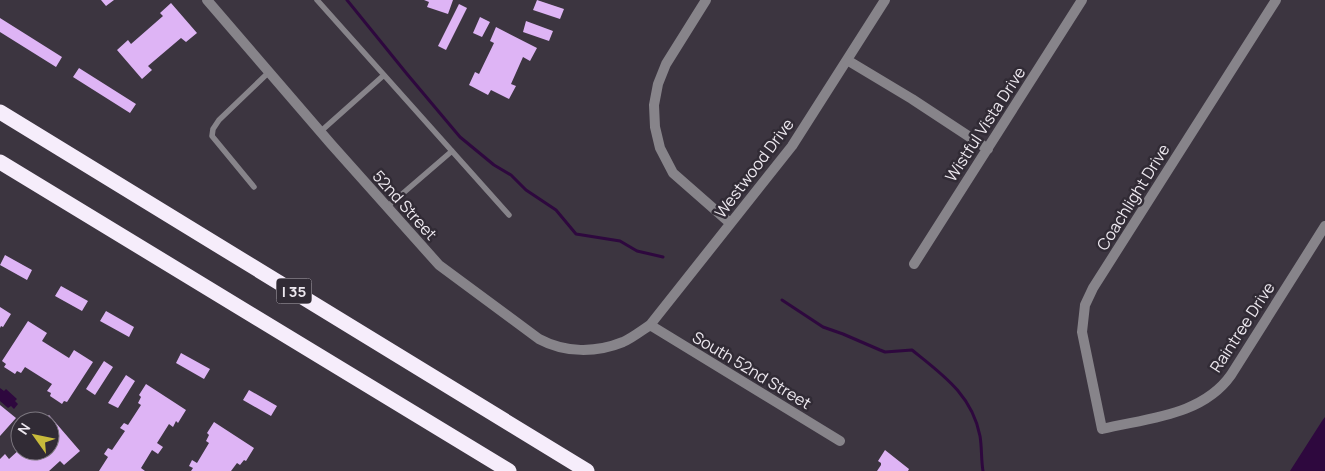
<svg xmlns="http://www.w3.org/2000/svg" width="1325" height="471" viewBox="0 0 1325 471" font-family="Manrope,sans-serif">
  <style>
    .water { fill: #2e083e }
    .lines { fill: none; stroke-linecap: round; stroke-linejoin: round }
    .stream { stroke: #2e083e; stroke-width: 3 }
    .building { fill: #deb4f5 }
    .lane { stroke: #87848a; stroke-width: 5.5 }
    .street { stroke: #87848a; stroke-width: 10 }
    .highway { stroke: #f6edfb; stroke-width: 15 }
    .labels { text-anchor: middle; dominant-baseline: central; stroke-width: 5; stroke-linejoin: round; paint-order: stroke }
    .shield { fill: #312b35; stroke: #b5afb7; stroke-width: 1 }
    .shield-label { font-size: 15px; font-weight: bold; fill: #ede8ef }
    .street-label { font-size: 16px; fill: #ede8ef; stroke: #312b35 }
  </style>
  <rect width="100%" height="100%" fill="#3c3540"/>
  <path class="water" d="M0 388 4 391 6 389 17 399 15 401 18 404 14 409 11 406 8 408 0 401Z
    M1325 417V471H1290L1322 421Z"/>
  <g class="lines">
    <path class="stream" d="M347 0 407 74 460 137 494 165 511 175 526 190 556 210 576 234 620 241 637 251 663 257
      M782 300 823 327 843 334 880 350 885 352 912 350C943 375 972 395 980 436 982 448 981 459 983 471"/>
  </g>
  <path class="building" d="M101 0H114L106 6Z
    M424 0H453L448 14 427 7 429 2Z
    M537 0 564 9 560 19 533 10Z
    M171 3 197 33 186 42 181 38 148 66 152 70 142 79 117 50 128 40 131 44 163 16 160 13Z
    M459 4 467 8 446 50 438 46Z
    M480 17 490 22 482 37 473 33Z
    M0 18 62 57 56 67 0 32Z
    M526 21 553 31 549 41 523 32Z
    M496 27 537 48 530 61 523 57 511 84 516 86 509 99 491 90 488 95 469 85 475 72 479 74 494 43 490 41Z
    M79 68 136 104 130 113 73 77Z
    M5 255 32 270 27 280 0 265Z
    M61 286 88 301 82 311 55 296Z
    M0 307 11 314 3 327 1 326 0 328Z
    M106 311 134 327 129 337 100 321Z
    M28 321 47 333 42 341 69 358 74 350 93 362 67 402 64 401 62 404 50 396 51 393 47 391 52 384 25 367 21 373 17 371 15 374 4 367 6 364 2 361Z
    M181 353 210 369 204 379 176 363Z
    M104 361 113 367 95 395 86 389Z
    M126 375 135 381 118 408 108 403Z
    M146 384 186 410 178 423 176 421 173 427 169 424 157 443 163 447 158 454 152 450 141 468 145 471H99L108 457 104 454 108 448 112 450 125 431 120 428 124 423 128 425 141 405 138 403 141 397 139 395Z
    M249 390 277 406 271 416 243 400Z
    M0 405 16 418 0 436Z
    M49 415 80 451 64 465 60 461 49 471H0V459L5 454 9 459 20 449V451H50V421H42Z
    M214 422 254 448 246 461 244 460 240 465 237 463 231 471H191L193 468 189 466 192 460 197 463 209 443 206 441 209 435 207 433Z
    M885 450 909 469 908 471H877L881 465V463L878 461Z"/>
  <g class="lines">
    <path class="lane" d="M317 0 509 215
      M320 132 384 75
      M254 187 212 136 213 129 219 120 269 72
      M387 207 452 151"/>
    <path class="street" d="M207 0 331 144 439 265 539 339C565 353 596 353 623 342 632 338 641 331 650 325L792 146 885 0
      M706 0 666 64 658 84 654 105 655 127 660 148 673 173 730 223
      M1276 0 1093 288 1085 305 1082 332 1102 429C1147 418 1202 416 1231 375L1325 226
      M847 60 912 99 988 149
      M914 264 1082 0
      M650 325 840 441"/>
    <path class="highway" d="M0 112 587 471
      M0 162 509 471"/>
  </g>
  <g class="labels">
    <rect class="shield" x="276.5" y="278.5" width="35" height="25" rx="4"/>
    <g class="shield-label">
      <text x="294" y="291">I 35</text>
    </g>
    <g class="street-label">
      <text transform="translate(985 124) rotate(-57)">Wistful Vista Drive</text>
      <text transform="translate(754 168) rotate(-53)">Westwood Drive</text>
      <text transform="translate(1133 197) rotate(-58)">Coachlight Drive</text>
      <text transform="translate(405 205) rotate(48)">52nd Street</text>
      <text transform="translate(1242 327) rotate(-57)">Raintree Drive</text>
      <text transform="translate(752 370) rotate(31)">South 52nd Street</text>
    </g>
  </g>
  <g transform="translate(35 436) rotate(303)"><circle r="24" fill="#312b35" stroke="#7c777f"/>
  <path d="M0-4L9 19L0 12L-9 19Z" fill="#c8bb3b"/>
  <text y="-8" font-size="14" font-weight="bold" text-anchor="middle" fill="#ede8ef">N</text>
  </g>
</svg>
